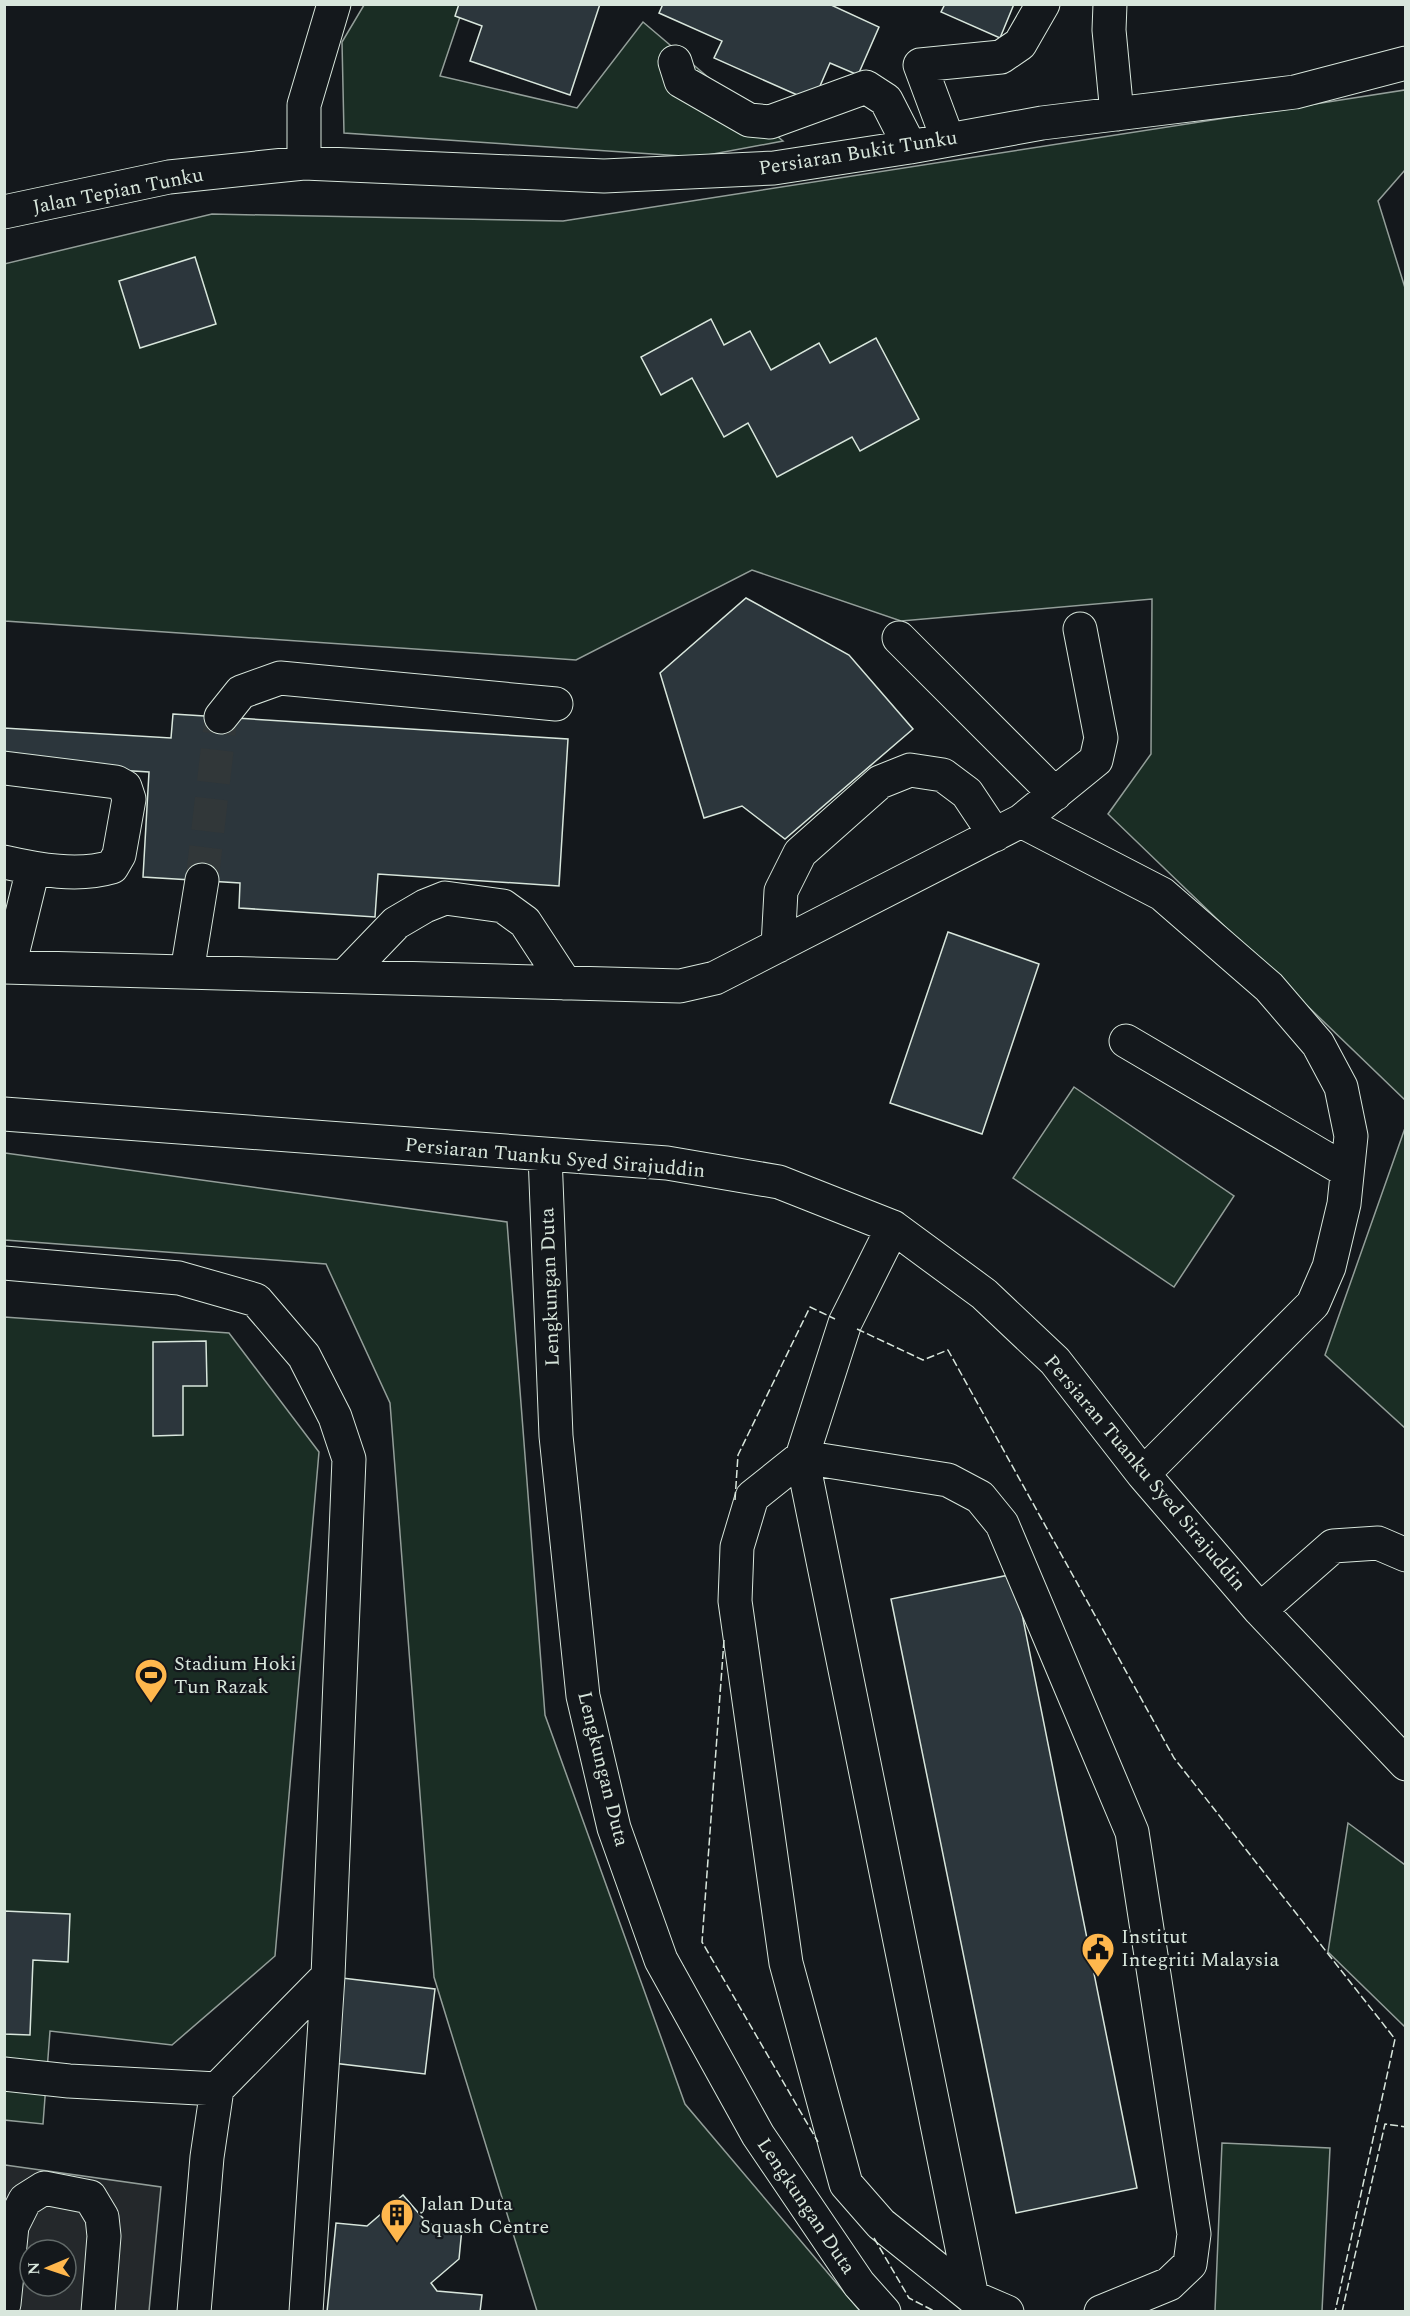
<svg xmlns="http://www.w3.org/2000/svg" width="1410" height="2316" viewBox="0 0 1410 2316" font-family="Spectral,serif">
  <style>
    .green { fill: #1a2d24; stroke: #939e99; stroke-width: 1.5 }
    .parking { fill: #24282b; stroke: #939e99; stroke-width: 1.5; fill-rule: evenodd }
    .building { fill: #2c363c; stroke: #d8e6dc; stroke-width: 1.5 }
    .lines { fill: none; stroke-linecap: round; stroke-linejoin: round }
    .minor-tunnel { stroke: #313739; stroke-width: 33; stroke-dasharray: 33 16; stroke-linecap: butt }
    .minor-casing { stroke: #d8e6dc; stroke-width: 35 }
    .minor { stroke: #14181c; stroke-width: 33 }
    .fence { stroke: #d8e6dc; stroke-width: 1.5; stroke-dasharray: 8 3; stroke-linecap: butt }
    .labels { text-anchor: middle; dominant-baseline: central; stroke-width: 4.5; stroke-linejoin: round; paint-order: stroke }
    .street-label { font-size: 20px; fill: #d8e6dc; stroke: #14181c }
    .poi-label { font-size: 20px; fill: #d8e6dc; stroke: #14181c; text-anchor: start }
  </style>
  <rect width="100%" height="100%" fill="#14181c"/>
  <path class="green" d="M364 5H464L440 76 577 108 643 22 783 141 697 157 344 133 342 42Z
    M1405 90V170L1378 201 1406 291 1405 1100 1108 814 1151 754 1152 599 901 621 752 570 576 660 5 621 4 264 212 214 563 221Z
    M1074 1087 1234 1196 1174 1287 1013 1178Z
    M1405 1128V1428L1325 1355Z
    M5 1153 507 1222 545 1715 685 2104 860 2311H537L434 1977 390 1403 326 1264 5 1240Z
    M4 1317 229 1333 319 1452 275 1956 172 2045 50 2031 43 2124 4 2120Z
    M1348 1823 1405 1865V2027L1328 1952Z
    M1222 2143 1330 2148 1322 2311H1215Z"/>
  <path class="parking" d="M5 2165 161 2187 149 2311 5 2312ZM30 2250H66V2286H30Z"/>
  <path class="building" d="M459 4H600L570 95 470 61 482 26 455 16Z
    M663 4H829L879 27 858 75 830 63 813 102 714 58 722 41 659 13Z
    M945 4H1014L1000 38 941 12Z
    M195 257 216 324 140 348 119 281Z
    M711 319 724 345 750 331 771 370 819 343 830 363 876 338 919 419 860 451 852 437 777 477 748 423 724 437 692 378 661 395 641 357Z
    M746 598 849 655 913 729 785 839 742 806 704 818 660 673Z
    M173 714 568 739 559 886 378 874 375 917 239 908 240 883 143 877 149 772 4 763V728L171 738Z
    M948 932 1039 964 982 1134 890 1103Z
    M206 1341 207 1386H183V1435L153 1436V1342Z
    M1014 1574 1137 2188 1016 2213 891 1599Z
    M4 1911 70 1914 68 1962 33 1960 30 2035 4 2034Z
    M342 1978 435 1989 425 2074 333 2063Z
    M403 2195 428 2224 462 2228 459 2259 431 2283 437 2291 482 2295 480 2312H327L336 2223 367 2226Z"/>
  <g class="lines">
    <path class="minor-tunnel" d="M202 880 221 717"/>
    <g class="minor-casing">
      <path id="minor" d="M1110 4 1109 30 1117 114
        M675 62 681 81 749 120 770 122 866 87 886 100 910 147
        M948 140 920 65 1001 57 1020 44 1043 4
        M304 163V105L334 4
        M4 212 169 177 304 163 604 176 774 168 910 147 1042 123 1295 92 1406 63
        M899 638 1055 794
        M221 717 241 692 280 678 556 704
        M4 768 116 782 125 787 129 799 119 855 112 867C78 877 39 870 4 862
        M1021 821 1096 760 1101 738 1080 629
        M778 946 781 891 800 853 880 782 910 770 943 775 967 793 995 835
        M4 967 680 986 715 978 1021 821 1162 894 1269 987 1318 1044 1341 1087 1351 1136 1344 1204 1329 1267 1313 1304 1143 1474
        M9 967 33 869
        M187 972 202 880
        M345 976 396 923 425 906 445 898 503 906 525 922 565 983
        M1126 1041 1347 1171
        M4 1114 667 1163 779 1182 893 1227 984 1294 1055 1361 1143 1474 1260 1610 1406 1764
        M545 1155 556 1436 583 1696 614 1828 661 1960 758 2135 859 2284 884 2312
        M893 1227 845 1323 802 1457 972 2297
        M4 1263 179 1278 256 1300 304 1356 335 1417 349 1459 328 1976 306 2312
        M1260 1610 1333 1546 1378 1543 1406 1555
        M4 2074 69 2081 217 2089
        M4 2304 12 2226 25 2200 44 2188 90 2197 102 2217 104 2236 98 2312
        M194 2312 207 2157 217 2089 328 1976
        M1007 2312 972 2297 881 2224 846 2184 786 1963 735 1601 737 1547 752 1497 802 1457 948 1480 980 1497 1002 1524 1132 1832 1194 2234 1190 2264 1169 2284 1101 2312"/>
    </g>
    <use href="#minor" class="minor"/>
    <path class="fence" d="M857 1329 923 1360 948 1350 1174 1758 1395 2039 1335 2312
      M735 1500 738 1455 810 1307 835 1319
      M724 1640 702 1942 818 2142
      M874 2238 909 2298 936 2312
      M1342 2312 1385 2124 1406 2127"/>
  </g>
  <defs>
    <g id="stadium-pin" transform="scale(1.725)"><path d="M0 17L-7.5 6A9.5 9.5 0 1 1 7.5 6Z" fill="#ffb74d" stroke="#14181c"/><path d="M0-5a6.5 5 0 1 0 0 10a6.5 5 0 1 0 0-10ZM-3.5-1.8h7v3.6h-7Z" fill="#111"/></g>
    <g id="civic-pin" transform="scale(1.725)"><path d="M0 17L-7.5 6A9.5 9.5 0 1 1 7.5 6Z" fill="#ffb74d" stroke="#14181c"/><path d="M-.6-6.5H3V-4.5H.6V-3L4-1V1h2V6H-6V1h2V-1L-.6-3ZM-1.2 2.5V6h2.4V2.5Z" fill="#111"/></g>
    <g id="building-pin" transform="scale(1.725)"><path d="M0 17L-7.5 6A9.5 9.5 0 1 1 7.5 6Z" fill="#ffb74d" stroke="#14181c"/><path d="M-4-6H4V6H1V3H-1V6H-4ZM-2.5-4.3h1.7v1.8h-1.7ZM.8-4.3h1.7v1.8H.8ZM-2.5-1h1.7V.8h-1.7ZM.8-1h1.7V.8H.8Z" fill="#111"/></g>
  </defs>
  <g fill-rule="evenodd">
    <use href="#stadium-pin" x="151" y="1675"/>
    <use href="#civic-pin" x="1098" y="1949"/>
    <use href="#building-pin" x="397" y="2215"/>
  </g>
  <g class="labels">
    <g class="street-label">
      <text transform="translate(858 153) rotate(-9)">Persiaran Bukit Tunku</text>
      <text transform="translate(118 191) rotate(-11)">Jalan Tepian Tunku</text>
      <text transform="translate(555 1158) rotate(5)">Persiaran Tuanku Syed Sirajuddin</text>
      <text transform="translate(550 1287) rotate(-92)">Lengkungan Duta</text>
      <text transform="translate(1145 1473) rotate(50)">Persiaran Tuanku Syed Sirajuddin</text>
      <text transform="translate(603 1769) rotate(76)">Lengkungan Duta</text>
      <text transform="translate(806 2206) rotate(56)">Lengkungan Duta</text>
    </g>
    <g class="poi-label">
      <text x="174" y="1664">Stadium Hoki<tspan x="174" dy="23">Tun Razak</tspan></text>
      <text x="1121" y="1937">Institut<tspan x="1121" dy="23">Integriti Malaysia</tspan></text>
      <text x="420" y="2204">Jalan Duta<tspan x="420" dy="23">Squash Centre</tspan></text>
    </g>
  </g>
  <rect width="1410" height="2316" fill="none" stroke="#d8e6dc" stroke-width="12"/>
  <g transform="translate(48 2268) rotate(268)"><circle r="28" fill="#14181c" stroke="#626a69" stroke-width="1.5"/>
  <path d="M0-4.5L10 22L0 15L-10 22Z" fill="#ffb74d"/>
  <text y="-9" font-size="16" font-weight="bold" text-anchor="middle" fill="#d8e6dc">N</text>
  </g>
</svg>
